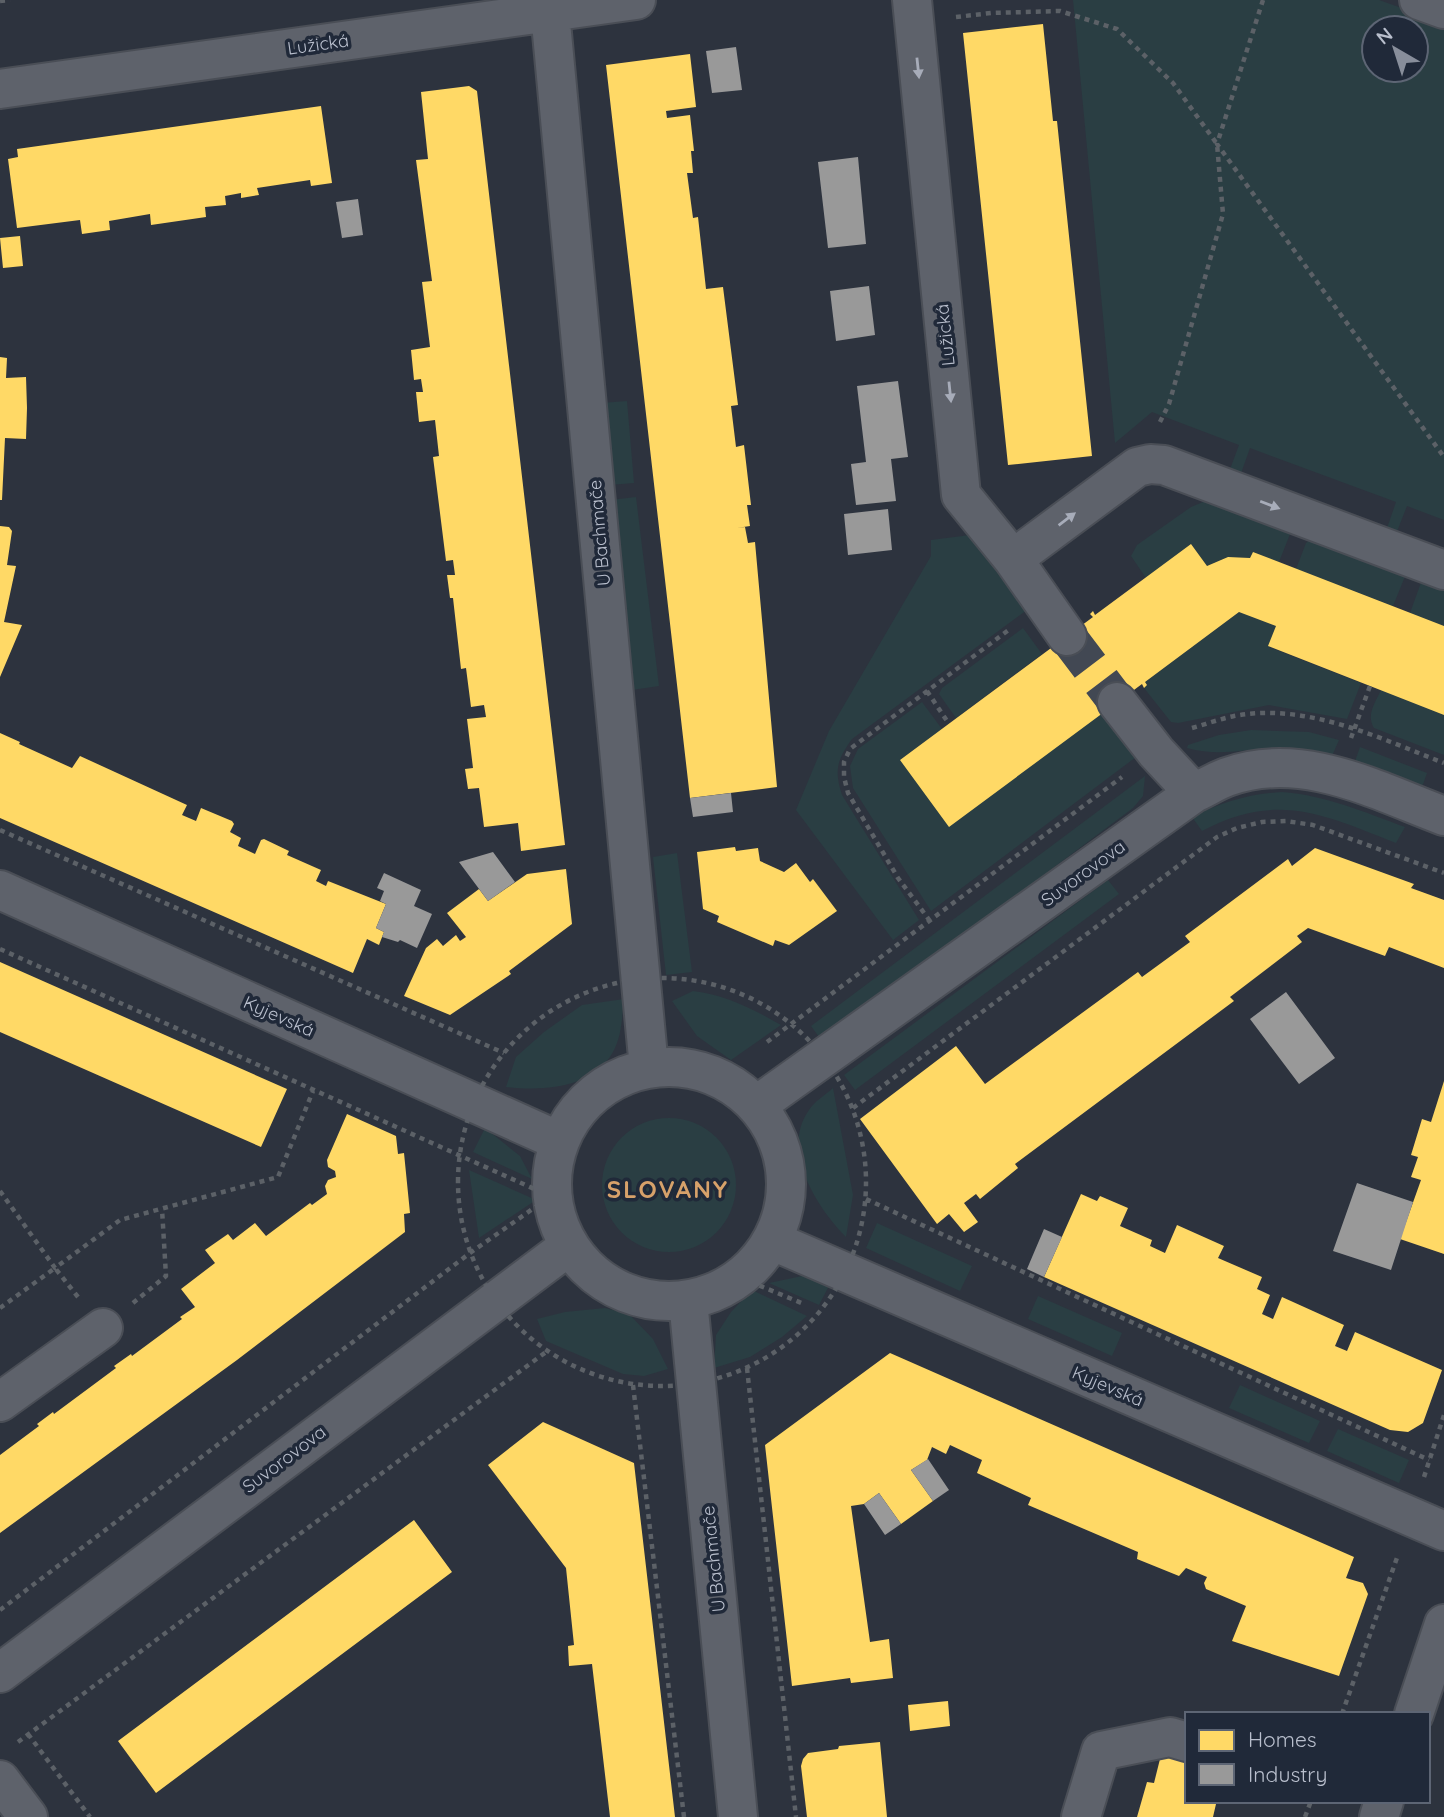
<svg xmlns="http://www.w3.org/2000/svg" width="1444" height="1817" viewBox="0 0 1444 1817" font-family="Quicksand,sans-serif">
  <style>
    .green { fill: #2a3e43; fill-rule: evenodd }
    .homes { fill: #ffd966 }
    .industry { fill: #999 }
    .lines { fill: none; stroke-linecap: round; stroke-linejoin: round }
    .minor-tunnel { stroke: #424853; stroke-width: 38; stroke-dasharray: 38 19; stroke-linecap: butt }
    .minor-casing { stroke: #4a4e56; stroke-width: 42 }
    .path { stroke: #5c6167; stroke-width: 4.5; stroke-dasharray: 5 5; stroke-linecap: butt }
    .minor { stroke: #5e626b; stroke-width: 38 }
    .oneway { fill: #a7acb9 }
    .labels { text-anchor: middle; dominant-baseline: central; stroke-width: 7; stroke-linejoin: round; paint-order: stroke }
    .street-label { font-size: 18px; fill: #b9bfcd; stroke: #202939 }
    .district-label { font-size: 24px; font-weight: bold; letter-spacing: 2px; fill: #d7a16a; stroke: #202939 }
  </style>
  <rect width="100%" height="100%" fill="#2d333e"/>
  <path class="green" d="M1073 0H1379L1444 23V520L1407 506 1396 534 1386 531 1396 502 1250 448 1240 476 1229 472 1239 445 1152 412 1115 443ZM1374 28H1416V70H1374Z
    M627 401 634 483 609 485 601 403Z
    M636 497 659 686 632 690 610 500Z
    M1222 501 1292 529 1279 562 1253 552 1250 558 1228 557 1207 566 1191 544 1146 578 1131 556 1137 545 1191 507 1203 502Z
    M978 534 1031 607 852 739C837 760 834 770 842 795L919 920 893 940 796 810 829 731 931 556V540Z
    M1312 538 1406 574 1393 606 1296 569 1306 543Z
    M1423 577 1444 585V626L1410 613Z
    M1239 612 1276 626 1269 647 1361 683 1347 719 1269 705 1178 723 1171 722 1144 688 1147 685 1145 682Z
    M1023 628 1042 654 956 718 939 694 942 688Z
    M1381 690 1444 715V755L1374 728C1366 715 1375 703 1381 690Z
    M922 702 942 729 900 760 1106 710 1140 754 931 911 853 788 850 766 858 749Z
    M1251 730 1309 732 1339 740 1332 756C1315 754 1298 750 1282 749 1247 747 1222 758 1187 748L1188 745 1219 735Z
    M1360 747 1427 773 1421 790 1354 764Z
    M1145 776 1143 796 1133 808 822 1041 811 1026Z
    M1282 792C1325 795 1364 812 1405 827L1396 843C1324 815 1278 791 1202 831L1192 817C1221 802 1249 794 1282 792Z
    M677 853 692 972 666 975 653 857Z
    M1108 880 1119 894 855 1090 844 1075Z
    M693 991C726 995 753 1009 781 1025L731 1060 697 1036 672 1001Z
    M624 999C622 1016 622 1036 613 1052 592 1089 543 1091 506 1087L516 1057 544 1032 582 1005Z
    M833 1088 853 1195 846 1237C817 1208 780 1150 809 1110 814 1102 825 1095 833 1088Z
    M602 1185a67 67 0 1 1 134 0a67 67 0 1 1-134 0Z
    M485 1128 520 1156 532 1179 473 1152Z
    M469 1170 536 1200 479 1238Z
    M877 1223 972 1266 960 1291 866 1248Z
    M802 1276 832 1280 819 1305 769 1283Z
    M752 1290 807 1316 782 1337 750 1357 714 1368 716 1335 731 1312Z
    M1038 1296 1122 1333 1112 1356 1028 1319Z
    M605 1308 629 1314 653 1339 668 1369 644 1376 623 1374 546 1341 537 1319 565 1312Z
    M1240 1385 1320 1421 1309 1443 1229 1408Z
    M1338 1429 1409 1460 1399 1483 1327 1451Z"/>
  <path class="homes" d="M1043 24 1053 121H1057L1092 456 1008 465 963 33Z
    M690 54 696 107 666 111 667 118 690 115 694 151H691L693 173H687L693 218 698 217 706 289 723 287 738 405 731 406 736 447 744 445 751 505H747L750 526 737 528 745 527 748 543 755 542 777 787 690 798 606 65Z
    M469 86 477 91 565 845 521 851 518 823 484 827 479 788 468 789 465 769 473 768 467 719 486 717 484 705 471 707 466 668 461 669 453 598H450L447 575H455L453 560 446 561 433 457 439 456 435 420 419 422 416 392H423L421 379 414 380 411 350 430 347 422 282 432 281 416 160 428 159 421 92Z
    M321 106 332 183 311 186 310 180 257 188 259 195 241 198V193L225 196 226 205 205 207 206 217 151 225 150 214 109 221 110 230 82 234 80 220 17 228 8 159 18 157 17 149Z
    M20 236 23 266 3 268 0 238Z
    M0 357 7 358 6 378 26 377 27 408 26 439 5 438 2 500H0Z
    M0 526 9 527 12 531 7 565 16 566 4 622 22 625 0 677Z
    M1191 544 1207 566 1228 557 1250 558 1253 552 1444 626V715L1268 646 1276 626 1239 612 1145 682 1147 685 1144 688 1142 684 949 827 900 760 1093 617 1090 614 1093 611 1095 615Z
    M0 733 20 742 19 744 72 768 80 756 187 805 182 815 196 821 201 808 232 821 234 824 230 832 241 838 238 846 255 854 261 840 264 839 289 851 287 855 321 870 316 881 326 886 328 881 386 904 376 928 384 932 379 945 367 939 353 973 0 818Z
    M735 847 736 851 758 848 760 861 784 872 796 863 810 882 813 879 837 911 789 945 775 940 773 946 717 922 719 916 703 909 697 852Z
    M1315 848 1414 884 1411 888 1444 900V968L1389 947 1385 956 1308 928 1297 936 1302 942 1230 997 1234 1001 1015 1164 1018 1168 980 1199 976 1194 964 1203 978 1222 964 1232 949 1214 937 1224 860 1119 956 1046 985 1084 1138 972 1142 977 1190 942 1185 936 1288 859 1292 866Z
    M566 869 572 924 509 971 511 974 450 1015 404 996 426 948 437 939 443 946 456 935 460 941 466 937 447 913 479 889 488 901 527 874Z
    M0 962 287 1089 261 1147 0 1032Z
    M1444 1081V1254L1400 1239 1421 1180 1411 1177 1418 1157 1411 1155 1422 1119 1431 1122Z
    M347 1114 396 1136 398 1154 404 1153 410 1213 404 1214 405 1232 237 1360 0 1533V1455L39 1426 37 1424 53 1412 54 1414 116 1368 114 1366 131 1354 132 1356 182 1319 180 1317 195 1307 181 1289 215 1263 205 1250 228 1234 233 1240 255 1223 266 1236 310 1203 312 1205 327 1194 325 1186 328 1180 336 1177 335 1171 328 1167 327 1160Z
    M1081 1194 1097 1201 1100 1196 1128 1208 1120 1226 1152 1240 1150 1246 1165 1253 1177 1225 1224 1246 1218 1258 1262 1277 1257 1289 1270 1295 1262 1314 1273 1319 1282 1297 1344 1325 1335 1346 1347 1351 1355 1332 1442 1370 1423 1423 1408 1432 1390 1430 1044 1277Z
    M890 1353 1354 1557 1346 1578 1363 1583 1368 1594 1339 1676 1232 1641 1246 1606 1206 1589 1204 1583 1207 1577 1186 1568 1179 1576 1137 1559 1138 1552 1028 1505 1031 1498 977 1473 982 1460 950 1445 946 1454 932 1447 927 1460 911 1470 933 1501 901 1524 879 1493 864 1504 851 1506 870 1642 889 1639 893 1678 851 1683 850 1678 792 1686 765 1445Z
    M543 1422 634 1463 675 1817H610L592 1664 569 1666 568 1646 574 1645 566 1568 488 1465Z
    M414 1520 452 1572 156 1793 118 1741Z
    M948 1701 950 1726 910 1731 908 1705Z
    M880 1742 887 1817H807L801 1766 803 1759 808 1753 838 1749 839 1746Z
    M1161 1755 1187 1763V1801H1210L1216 1804 1213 1817H1137L1147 1782 1154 1783Z"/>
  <path class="industry" d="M736 47 742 90 712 93 706 51Z
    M858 157 866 244 828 248 818 162Z
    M358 199 363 235 342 238 336 202Z
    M869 286 875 335 836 341 830 291Z
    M898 381 908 457 891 459 896 501 856 505 851 464 866 462 857 386Z
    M888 509 892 550 848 555 844 514Z
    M731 793 733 812 693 817 690 798Z
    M493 852 515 882 488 901 459 862Z
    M384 873 421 890 414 906 432 914 417 948 400 940 398 942 382 937 384 932 376 928 386 904 380 901 384 891 377 888Z
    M1286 992 1335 1058 1299 1084 1250 1019Z
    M1357 1183 1413 1202 1391 1270 1333 1251Z
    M1044 1229 1062 1237 1044 1277 1027 1269Z
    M928 1459 949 1490 933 1501 911 1470Z
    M879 1493 901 1524 885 1535 864 1504Z"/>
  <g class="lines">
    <path class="minor-tunnel" d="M1067 636 1117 702"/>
    <g class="minor-casing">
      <path id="minor" d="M554 0 550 12 649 1068
        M912 0 961 495 1013 559 1067 636
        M1419 0 1444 9
        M0 89 636 0
        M1013 559 1137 467 1150 464 1164 465 1444 570
        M1117 702 1156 752 1194 793
        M0 890 559 1141
        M552 1184a117 117 0 1 1 234 0a117 117 0 1 1-234 0Z
        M757 1105 1194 793C1205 788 1216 781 1227 777 1302 750 1375 790 1444 816
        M773 1241 1444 1531
        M688 1300 738 1817
        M0 1402 103 1328
        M0 1673 569 1246
        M1414 1714 1444 1624
        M0 1780 28 1817
        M1081 1817 1101 1751 1170 1737 1187 1742
        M1379 1817 1384 1801"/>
    </g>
    <path class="path" d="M1263 0 1217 144 1444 457
      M0 1 10 0
      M956 17 991 13 1060 11 1117 29 1173 83 1217 144 1223 214 1169 404 1159 424
      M927 691 949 724
      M1192 728C1206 724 1220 719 1234 716 1306 702 1379 738 1444 763
      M1351 738 1370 686
      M0 830 504 1053
      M930 921 898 878 848 793 844 777V762L850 749 1010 629
      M0 949 550 1196
      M458 1182a204 204 0 1 1 408 0a204 204 0 1 1-408 0Z
      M767 1042 1122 777
      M719 1077 729 1070
      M853 1108 1217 837 1237 828 1262 822 1286 821 1313 825 1444 873
      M0 1191 55 1268 120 1220 278 1177 313 1091
      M866 1199 1429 1460
      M741 1278 804 1304
      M133 1303 166 1276 162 1209
      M0 1308 55 1268 78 1297
      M747 1368 796 1817
      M633 1385 684 1817
      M1424 1477 1444 1415
      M0 1610 470 1253 551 1196
      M1342 1714 1398 1555
      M28 1734 90 1817
      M18 1742 546 1352
      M1305 1817 1311 1801"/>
    <use href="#minor" class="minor"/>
  </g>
  <defs><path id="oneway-solid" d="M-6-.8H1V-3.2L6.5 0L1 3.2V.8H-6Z" transform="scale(1.75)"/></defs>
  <g class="oneway">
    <use href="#oneway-solid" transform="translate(918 68) rotate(84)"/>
    <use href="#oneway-solid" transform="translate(950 392) rotate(84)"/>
    <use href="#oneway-solid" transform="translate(1270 505) rotate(21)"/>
    <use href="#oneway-solid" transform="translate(1067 519) rotate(-37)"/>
  </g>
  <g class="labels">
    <g class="street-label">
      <text transform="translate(318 44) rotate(-8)">Lužická</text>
      <text transform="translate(945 335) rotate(-96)">Lužická</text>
      <text transform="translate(599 533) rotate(-95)">U Bachmače</text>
      <text transform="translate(1083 873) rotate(-36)">Suvorovova</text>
      <text transform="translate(279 1016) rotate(24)">Kyjevská</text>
      <text transform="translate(1108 1386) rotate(23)">Kyjevská</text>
      <text transform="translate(284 1459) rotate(-37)">Suvorovova</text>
      <text transform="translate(713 1559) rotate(-96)">U Bachmače</text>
    </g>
    <g class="district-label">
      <text x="668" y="1189">SLOVANY</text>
    </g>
  </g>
  <rect x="1185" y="1712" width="245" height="91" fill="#202939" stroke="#5d6574" stroke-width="2"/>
  <rect x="1199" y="1730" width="35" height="21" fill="#ffd966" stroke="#5d6574" stroke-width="2"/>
  <text x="1248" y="1747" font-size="21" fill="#b9bfcd">Homes</text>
  <rect x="1199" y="1764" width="35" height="21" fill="#999999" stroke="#5d6574" stroke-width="2"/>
  <text x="1248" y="1782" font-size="21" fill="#b9bfcd">Industry</text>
  <g transform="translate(1395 49) rotate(321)"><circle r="33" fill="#202939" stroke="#5d6574" stroke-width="2"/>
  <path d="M0-5L12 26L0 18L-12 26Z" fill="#888e9b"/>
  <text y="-10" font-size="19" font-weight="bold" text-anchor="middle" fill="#b9bfcd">N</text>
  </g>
</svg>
